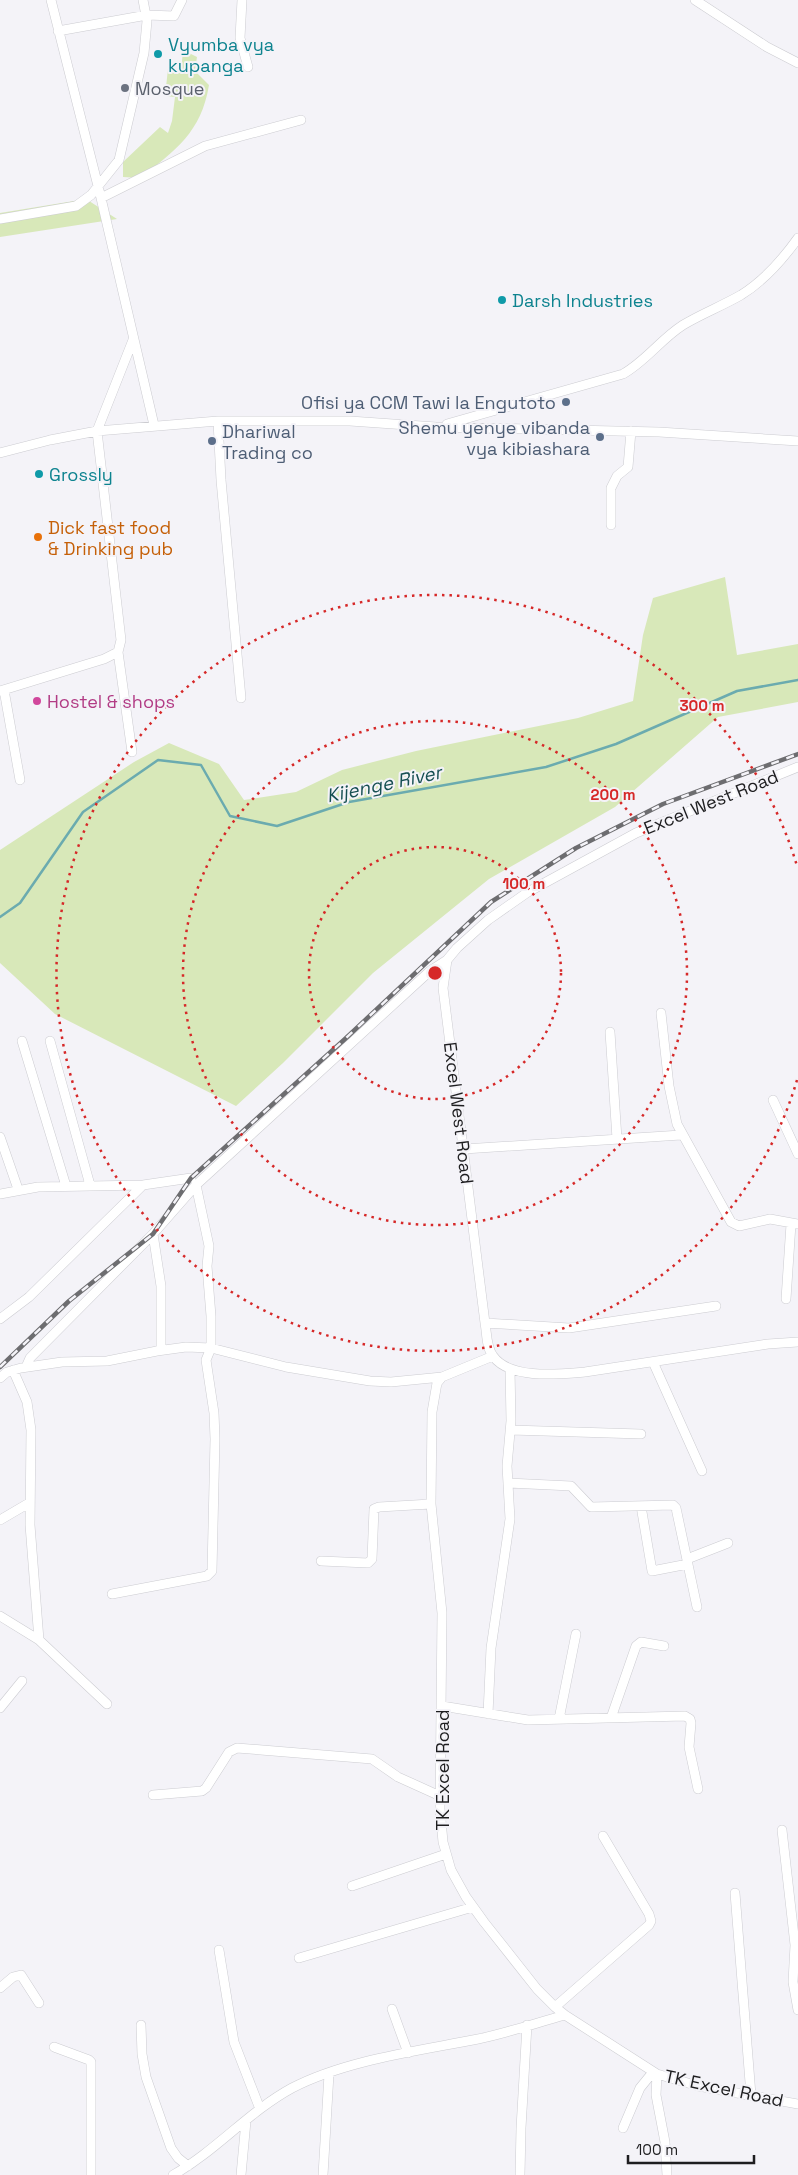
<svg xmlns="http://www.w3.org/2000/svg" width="798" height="2175" viewBox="0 0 798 2175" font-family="'Space Grotesk',sans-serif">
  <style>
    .green { fill: #d8e8b9 }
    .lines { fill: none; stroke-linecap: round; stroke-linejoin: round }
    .stream { stroke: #6babaf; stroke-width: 2.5 }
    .minor-casing { stroke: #ccccd1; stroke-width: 10 }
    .minor { stroke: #fff; stroke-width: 9 }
    .rail-casing { stroke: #6d6d70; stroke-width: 4.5 }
    .rail { stroke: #f4f3f8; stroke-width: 2.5; stroke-dasharray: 8; stroke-linecap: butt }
    .ring { fill: none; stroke: #d62828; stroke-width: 2.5; stroke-dasharray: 2.5 5 }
    .culture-dot { fill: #0f9aa8; stroke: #f4f3f8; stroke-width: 2 }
    .worship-dot { fill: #6b7280; stroke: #f4f3f8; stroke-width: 2 }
    .service-dot { fill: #5c6f8a; stroke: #f4f3f8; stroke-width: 2 }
    .food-dot { fill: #e8710a; stroke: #f4f3f8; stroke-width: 2 }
    .hotel-dot { fill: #d1479c; stroke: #f4f3f8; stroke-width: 2 }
    .labels { text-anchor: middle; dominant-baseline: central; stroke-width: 4; stroke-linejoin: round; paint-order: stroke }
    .culture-label { font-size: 18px; fill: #0d838f; stroke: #f4f3f8; text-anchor: start }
    .worship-label { font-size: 18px; fill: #5b616d; stroke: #f4f3f8; text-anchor: start }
    .service-label { font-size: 18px; fill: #4e5e75; stroke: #f4f3f8; text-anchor: end }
    .food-label { font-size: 18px; fill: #c56008; stroke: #f4f3f8; text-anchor: start }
    .hotel-label { font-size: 18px; fill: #b23c85; stroke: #f4f3f8; text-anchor: start }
    .street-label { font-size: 18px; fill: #1e1e20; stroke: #f4f3f8 }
    .water-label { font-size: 19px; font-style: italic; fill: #164f52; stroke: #f4f3f8 }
    .centre { fill: #d62828; stroke: #f4f3f8; stroke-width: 2.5 }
    .ring-label { font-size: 15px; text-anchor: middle; font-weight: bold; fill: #d62828; stroke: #f4f3f8; stroke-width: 4; stroke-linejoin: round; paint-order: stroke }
  </style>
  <rect width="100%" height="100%" fill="#f4f3f8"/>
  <path class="green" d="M183 50 197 57 195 71 209 85C201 133 176 149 141 178L123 177V162L160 127 168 133 172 121 175 97 165 96 168 69 181 72Z
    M86 199 117 219 0 237V213Z
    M725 577 737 655 798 644V702L718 717 615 807 489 879 373 973 283 1063 236 1106 55 1014 0 963V850L134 762 169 743 219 764 244 800 296 792 342 770 416 751 578 718 633 701 643 635 653 598Z"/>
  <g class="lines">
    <path class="stream" d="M0 917 20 903 83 812 158 760 201 765 230 816 277 826 349 802 546 767 616 744 737 691 798 680"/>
    <g class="minor-casing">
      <path id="minor" d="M51 0 101 198 154 425
        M242 0 240 38 248 67
        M695 0 767 47 798 63
        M58 31 147 15 174 16 182 0
        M101 198 205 146 301 120
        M0 219 76 206 91 195 119 160 144 53 147 21 143 0
        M218 421 221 480 241 698
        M447 424 623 374C646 361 661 339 683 325 701 314 722 306 741 295 762 282 783 259 798 238
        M0 453 50 440 97 431 218 421H350L436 427 659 432 798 441
        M611 525V488L617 476 628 467 631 431
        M118 652 132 752
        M4 690 20 780
        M0 691 104 659 118 652 121 640 97 431 133 340
        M798 767 636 833 528 892 488 920 457 948 447 960 443 988 485 1323C487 1333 486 1347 493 1356 510 1380 560 1374 585 1372L768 1344 798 1342
        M661 1013 669 1086 677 1124 731 1222 739 1226 770 1219 798 1224
        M610 1032 617 1139
        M22 1041 66 1186
        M50 1041 90 1185
        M773 1100 798 1154
        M0 1137 18 1189
        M464 1149 681 1135
        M0 1194 38 1187 143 1185 191 1178
        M153 1234 161 1286V1350
        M786 1299 791 1224
        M0 1319 29 1297 143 1185
        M485 1323 569 1328 716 1306
        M493 1356 442 1377 437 1383 432 1412 431 1504 442 1613 440 1809 443 1842 451 1870 466 1897 484 1922 537 1989 555 2007 565 2015 657 2074 698 2086 798 2104
        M653 1362 702 1471
        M26 1367 30 1358 153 1234 196 1185 430 971 447 960
        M13 1370 27 1402 31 1430 30 1525 39 1640 107 1704
        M0 1378 7 1372 21 1368 62 1362 107 1361 157 1351 186 1347 211 1348 286 1367 370 1381 391 1382 442 1377
        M511 1430 641 1434
        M508 1483 571 1486 591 1507 673 1505 676 1508 697 1607
        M641 1506 652 1571 688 1564
        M0 1520 29 1503
        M687 1559 728 1543
        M321 1561 368 1563 372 1559 374 1509 379 1507 431 1504
        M112 1594 207 1576 212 1571 215 1439 214 1413 206 1360 211 1348V1316L207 1266 209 1246 196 1185
        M0 1616 39 1640
        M442 1706 528 1720 685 1716 690 1719 691 1723 689 1747 698 1789
        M0 1708 22 1681
        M488 1714 491 1648 510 1519 507 1466 511 1421 510 1369
        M611 1718 636 1646 641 1642 664 1646
        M559 1719 576 1634
        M153 1795 202 1791 206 1788 229 1752 237 1748 372 1759 398 1777 440 1796
        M782 1830 795 1945 793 1982 798 2010
        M352 1886 446 1854
        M735 1893 751 2095
        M219 1950 234 2042 260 2109
        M299 1958 473 1907
        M0 1988 13 1977 21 1975 39 2003
        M555 2007 649 1925 651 1921 649 1914 603 1836
        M392 2009 408 2053
        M141 2025 142 2054 146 2077 171 2148 178 2158 188 2166
        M54 2047 89 2060 91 2062V2175
        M657 2074 656 2095 665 2142 667 2175
        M623 2128 640 2088 653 2072
        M173 2175C216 2151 248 2112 292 2088 346 2060 418 2051 478 2039 507 2033 536 2023 565 2015
        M241 2175 246 2121
        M323 2175 329 2074
        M520 2175 521 2128 527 2025"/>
    </g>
    <use href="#minor" class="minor"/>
    <g class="rail-casing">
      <path id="rail" d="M0 1367 69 1301 153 1234 191 1178 345 1039 491 902 576 848 663 804 798 754"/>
    </g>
    <use href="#rail" class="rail"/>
  </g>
  <g class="ring">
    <circle cx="435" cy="973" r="126"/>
    <circle cx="435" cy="973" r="252"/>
    <path d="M797 1080A378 378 0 1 1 797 866"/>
  </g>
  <g class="culture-dot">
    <circle cx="158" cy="54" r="5"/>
    <circle cx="502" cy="300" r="5"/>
    <circle cx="39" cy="474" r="5"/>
  </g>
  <circle class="worship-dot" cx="125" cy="88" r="5"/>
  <g class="service-dot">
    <circle cx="566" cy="402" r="5"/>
    <circle cx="600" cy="437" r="5"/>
    <circle cx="212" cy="441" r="5"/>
  </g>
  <circle class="food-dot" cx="38" cy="537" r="5"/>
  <circle class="hotel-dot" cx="37" cy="701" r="5"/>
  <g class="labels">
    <g class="culture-label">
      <text x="168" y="44">Vyumba vya<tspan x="168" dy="21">kupanga</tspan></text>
      <text x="512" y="300">Darsh Industries</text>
      <text x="49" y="474">Grossly</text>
    </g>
    <g class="worship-label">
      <text x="135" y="88">Mosque</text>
    </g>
    <g class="service-label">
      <text x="556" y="402">Ofisi ya CCM Tawi la Engutoto</text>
      <text x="590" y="427">Shemu yenye vibanda<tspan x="590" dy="21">vya kibiashara</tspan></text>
      <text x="222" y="431" text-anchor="start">Dhariwal<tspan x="222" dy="21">Trading co</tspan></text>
    </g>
    <g class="food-label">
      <text x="48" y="527">Dick fast food<tspan x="48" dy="21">&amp; Drinking pub</tspan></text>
    </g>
    <g class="hotel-label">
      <text x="47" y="701">Hostel &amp; shops</text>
    </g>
    <g class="street-label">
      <text transform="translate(711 802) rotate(-22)">Excel West Road</text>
      <text transform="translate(459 1113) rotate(83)">Excel West Road</text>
      <text transform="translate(442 1770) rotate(-90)">TK Excel Road</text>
      <text transform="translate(724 2088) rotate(12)">TK Excel Road</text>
    </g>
    <g class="water-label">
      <text transform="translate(384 784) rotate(-12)">Kijenge River</text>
    </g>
  </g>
  <circle cx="435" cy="973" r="8" class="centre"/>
  <g class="ring-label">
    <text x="702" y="711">300 m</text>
    <text x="613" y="800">200 m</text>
    <text x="524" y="889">100 m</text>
  </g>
  <path d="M628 2155v8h126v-8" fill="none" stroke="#1e1e20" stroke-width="2.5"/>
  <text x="636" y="2155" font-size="15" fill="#1e1e20" stroke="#f4f3f8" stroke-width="4" paint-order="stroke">100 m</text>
</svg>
